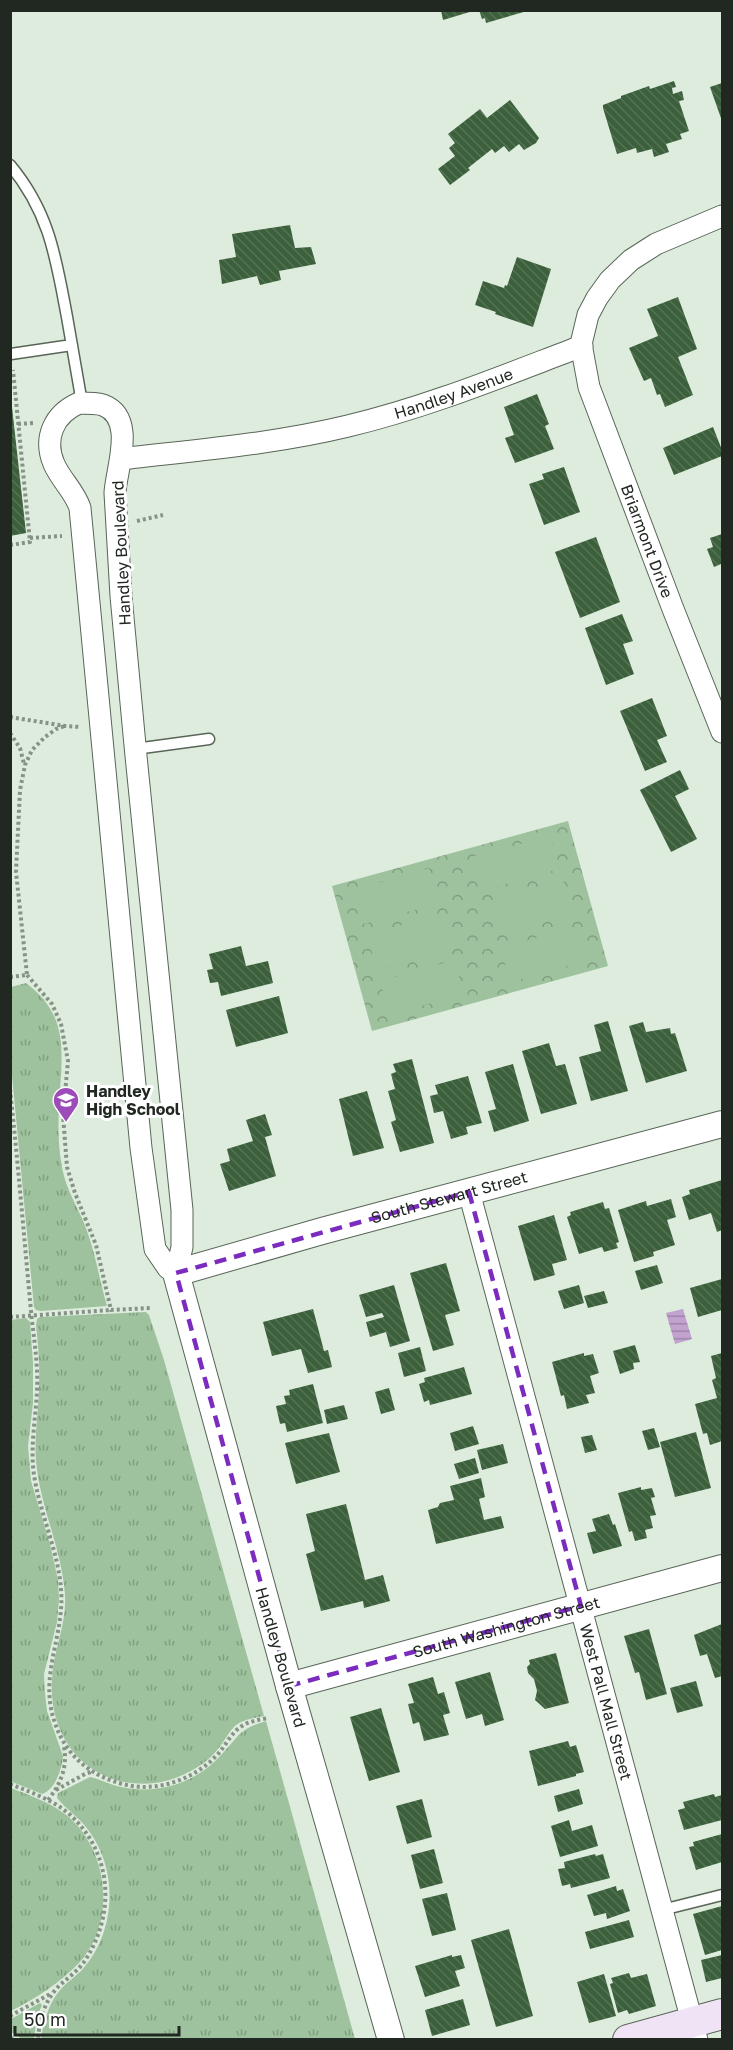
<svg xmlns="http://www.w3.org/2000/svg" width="733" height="2050" viewBox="0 0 733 2050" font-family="'Golos Text',sans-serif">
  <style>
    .grass { fill: url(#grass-tufts) }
    .park { fill: url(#park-crowns) }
    .pitch { fill: #9ec29d }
    .water { fill: url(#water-rules) }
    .building { fill: url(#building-back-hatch) }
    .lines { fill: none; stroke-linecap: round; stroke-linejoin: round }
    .service-casing { stroke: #586557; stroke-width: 13 }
    .minor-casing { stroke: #586557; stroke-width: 23 }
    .tertiary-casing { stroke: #586557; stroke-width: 28 }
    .secondary-casing { stroke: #586557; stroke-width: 32 }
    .path { stroke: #879287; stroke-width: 4; stroke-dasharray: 3 3; stroke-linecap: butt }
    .service { stroke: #fff; stroke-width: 10 }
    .minor { stroke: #fff; stroke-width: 21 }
    .tertiary { stroke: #fff; stroke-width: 26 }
    .secondary { stroke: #f1e3f6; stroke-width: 30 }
    .marked { fill: none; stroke: #7b2cbf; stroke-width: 4.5; stroke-dasharray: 12 8; stroke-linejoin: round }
    .labels { text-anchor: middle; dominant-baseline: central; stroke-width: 6; stroke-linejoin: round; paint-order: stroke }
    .street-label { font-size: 16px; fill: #212721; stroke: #fff }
    .poi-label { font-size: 16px; font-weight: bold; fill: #212721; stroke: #fff; text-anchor: start }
  </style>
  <defs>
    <pattern id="grass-tufts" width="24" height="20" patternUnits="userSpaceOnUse" patternTransform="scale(1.5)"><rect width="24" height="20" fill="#9ec29d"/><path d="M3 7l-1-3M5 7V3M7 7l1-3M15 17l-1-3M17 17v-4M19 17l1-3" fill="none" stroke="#809e80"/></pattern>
    <pattern id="park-crowns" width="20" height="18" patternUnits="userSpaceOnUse" patternTransform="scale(1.5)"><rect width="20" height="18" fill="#9ec29d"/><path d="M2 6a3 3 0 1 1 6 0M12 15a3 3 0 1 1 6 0" fill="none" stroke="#809e80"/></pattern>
    <pattern id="water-rules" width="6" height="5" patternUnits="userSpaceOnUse" patternTransform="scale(1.5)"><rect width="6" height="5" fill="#c3a2cf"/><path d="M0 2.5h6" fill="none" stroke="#9e84a8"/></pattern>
    <pattern id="building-back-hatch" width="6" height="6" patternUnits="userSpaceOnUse" patternTransform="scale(1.5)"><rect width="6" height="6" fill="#3b603b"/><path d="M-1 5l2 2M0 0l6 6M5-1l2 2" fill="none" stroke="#557355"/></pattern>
  </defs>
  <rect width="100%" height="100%" fill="#ddecdd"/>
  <path class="grass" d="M26 983C66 1013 63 1046 60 1090 58 1118 57 1149 64 1176 69 1195 81 1213 87 1231 96 1256 100 1282 107 1306L41 1311 36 1310 34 1307 11 1065V987Z
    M146 1312 149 1315 164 1360 264 1716C254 1718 241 1720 234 1727 228 1733 224 1742 218 1749 204 1767 178 1780 155 1783 91 1790 48 1741 52 1680 53 1650 67 1624 65 1595 62 1549 40 1507 36 1461 34 1436 39 1410 39 1384 40 1364 38 1344 36 1325L37 1319 40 1317Z
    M26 1318 30 1322 33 1363V1403L28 1446 31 1481 50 1544 58 1580 59 1600 57 1622 44 1674 45 1693 47 1711 63 1756C62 1769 55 1790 42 1794L10 1781V1320Z
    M266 1721 355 2039H41C43 2023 49 2002 61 1989 67 1982 75 1977 81 1971 116 1933 119 1872 89 1831 80 1818 67 1810 57 1798L58 1793 90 1777C100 1779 110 1785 121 1787 159 1795 196 1783 222 1754 241 1734 238 1730 266 1721Z
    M11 1788C29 1795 49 1802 65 1814 109 1848 117 1922 79 1963 60 1983 35 1999 11 2011Z
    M40 2003 42 2005 37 2017 34 2039H22L11 2032V2019Z"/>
  <path class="park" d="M568 821 608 966 372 1031 332 886Z"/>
  <path class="pitch" d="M550 836 559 869 484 890 475 856Z
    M429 868 439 903 364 924 354 890Z
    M563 880 573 914 498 936 488 901Z
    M442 914 452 949 377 970 367 935Z
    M575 927 585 961 510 982 501 948Z
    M454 960 464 994 390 1015 380 981Z"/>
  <path class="water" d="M683 1309 692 1339 675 1344 666 1313Z"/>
  <path class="building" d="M441 10H473V11L443 20Z
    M479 10H527V11L486 23 485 18 482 19Z
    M674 81 676 87 672 88 673 94 682 91 684 100 679 101 689 131 680 134 682 139 666 144 669 152 654 157 652 149 637 153 636 148 617 154 603 108V105L621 98V96L649 86 650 89Z
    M722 83V121L710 87Z
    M510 100 539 138 536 143 524 150 519 144 509 152 504 146 495 153 492 149 468 168 470 170 450 185 438 169 455 156 449 148 455 143 448 134 480 109 487 118Z
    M290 225 295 248 311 247 316 264 279 271 281 280 260 285 257 276 222 284 219 260 236 257 232 234Z
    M517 257 551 269 533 327 495 314 496 312 475 305 483 281 504 288 505 285 507 286Z
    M678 297 697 349 678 357 693 395 665 407 660 394 657 395 651 378 644 381 629 348 658 336 647 309Z
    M537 394 549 424 545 426 554 449 515 463 505 438 514 435 504 407Z
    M10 407H12L26 533 10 536Z
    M713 427 722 450V456L674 475 663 448Z
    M564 467 580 512 544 525 529 484 544 479 542 474Z
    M722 534V569L721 564 714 567 707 549 713 547 710 538Z
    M596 537 620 602 580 618 555 552Z
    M622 614 633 641 623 644 634 674 606 685 585 628Z
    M652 698 667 736 657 740 667 762 645 771 620 711Z
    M680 770 689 789 675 796 697 839 671 852 640 790Z
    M241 946 246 966 268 961 273 983 221 996 218 982 210 983 207 970 213 969 209 954Z
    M279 996 288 1033 236 1047 226 1010Z
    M608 1021 628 1091 591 1101 579 1057 601 1051 594 1025Z
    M643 1022 646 1032 670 1028 671 1034 675 1033 687 1071 646 1083 629 1026Z
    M549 1043 556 1066 565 1064 577 1104 541 1114 522 1051Z
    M412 1059 434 1143 400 1152 391 1122 396 1120 388 1091 395 1089 391 1074 396 1072 393 1064Z
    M513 1064 529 1121 494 1132 488 1111 496 1109 485 1072Z
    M468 1076 482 1123 466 1127 468 1134 451 1139 443 1111 434 1113 430 1096 438 1094 435 1085Z
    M367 1091 384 1148 353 1156 339 1099Z
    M265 1114 272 1135 265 1137 276 1176 229 1191 220 1164 230 1161 227 1149 253 1141 246 1120Z
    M722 1180V1230L717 1232 711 1213 689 1220 682 1197 690 1194 689 1190Z
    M671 1199 676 1217 667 1220 675 1245 653 1252 654 1256 634 1262 618 1210 646 1201 647 1206Z
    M603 1202 605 1209 609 1208 619 1242 616 1243 618 1248 604 1252 602 1247 579 1254 567 1217 571 1215 570 1212Z
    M554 1215 567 1260 552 1264 555 1275 534 1281 518 1226Z
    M446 1263 460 1311 445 1315 454 1345 433 1351 410 1273Z
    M657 1265 663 1283 641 1290 635 1271Z
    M722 1279V1310L698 1317 690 1288Z
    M394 1285 410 1341 390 1347 386 1332 370 1337 366 1322 384 1317 382 1313 366 1317 359 1295Z
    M579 1285 584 1303 564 1309 558 1291Z
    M604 1291 608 1303 588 1308 584 1296Z
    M313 1309 324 1351 328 1350 332 1367 308 1373 301 1349 272 1356 263 1322Z
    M635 1345 640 1362 633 1363 634 1369 620 1374 613 1351Z
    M420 1347 426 1371 404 1377 398 1353Z
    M584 1353V1356L593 1354 599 1373 590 1376 595 1393 586 1395 589 1403 567 1409 564 1395 561 1396 552 1362Z
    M722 1353V1441L710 1445 707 1433 703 1434 695 1404 717 1398 712 1380 716 1378 711 1356Z
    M464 1367 472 1394 430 1405 429 1400 424 1402 419 1384 425 1382 424 1378Z
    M313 1384 323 1423 287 1432 285 1423 280 1424 276 1406 286 1404 284 1396 290 1395 289 1390Z
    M389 1388 395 1410 381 1414 375 1392Z
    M344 1405 348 1419 327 1424 324 1410Z
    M473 1426 479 1444 455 1451 450 1433Z
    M654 1428 660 1447 648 1450 642 1431Z
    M696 1432 711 1488 675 1497 660 1442Z
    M329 1433 340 1472 296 1484 285 1443Z
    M592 1435 597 1450 585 1453 581 1437Z
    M503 1444 508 1463 482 1470 477 1450Z
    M475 1458 479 1473 459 1479 454 1464Z
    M481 1478 485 1497 479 1499 484 1520 501 1516 504 1528 436 1544 428 1510 438 1507 440 1503 454 1500 450 1486Z
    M641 1487V1490L652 1488 655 1497 651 1498 656 1515 650 1516 653 1528 645 1530 647 1538 635 1541 632 1531 629 1532 618 1493Z
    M346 1504 365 1580 383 1575 390 1601 364 1608 363 1601 321 1611 306 1554 315 1551 306 1514Z
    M609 1514 613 1525 615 1524 622 1546 593 1554 587 1533 596 1531 592 1519Z
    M722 1624V1676L715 1678 707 1654 700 1656 694 1635Z
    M649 1629 667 1694 646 1700 639 1672 635 1673 624 1636Z
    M556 1653 569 1703 545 1709 535 1700 537 1691 534 1679 528 1673 527 1667 530 1664 529 1660Z
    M490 1672 504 1720 485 1726 482 1714 466 1719 455 1682Z
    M433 1677 438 1694 444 1692 450 1713 443 1715 449 1735 424 1741 419 1722 413 1724 408 1704 414 1703 408 1684Z
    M696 1681 703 1706 677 1713 670 1688Z
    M381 1708 400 1772 369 1781 350 1717Z
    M568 1741 570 1747 576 1745 584 1772 576 1774V1776L538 1786 529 1751Z
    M579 1789 583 1804 558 1812 554 1796Z
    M714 1794 715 1797 722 1795V1820L684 1830 678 1810 685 1808 683 1802Z
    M422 1799 432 1837 407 1844 396 1806Z
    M569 1820 572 1831 592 1825 598 1846 560 1857 551 1826Z
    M722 1834V1862L696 1870 689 1847 694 1846 693 1842Z
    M434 1849 443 1883 420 1889 411 1855Z
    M595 1854 596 1856 603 1854 610 1878 571 1888 570 1884 562 1886 558 1869 565 1868 564 1862Z
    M616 1886 617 1891 623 1889 630 1911 607 1919 606 1913 594 1916 587 1895Z
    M447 1893 456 1930 432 1936 422 1899Z
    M722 1906V1950L705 1955 693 1914Z
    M629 1920 634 1937 590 1949 585 1932Z
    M509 1929 533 2016 496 2027 471 1940Z
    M452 1955V1957L461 1955 465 1968 455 1971 460 1986 425 1997 415 1966Z
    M722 1955V1978L706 1982 701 1960Z
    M629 1973 631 1978 647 1974 656 2006 629 2014 627 2010 618 2013 610 1984 613 1983 611 1978Z
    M604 1974 616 2016 589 2023 577 1982Z
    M463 1999 470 2025 432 2036 425 2010Z"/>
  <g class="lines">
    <g class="service-casing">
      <path id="service" d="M10 165C50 213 56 259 67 317 72 346 77 375 82 403
        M11 354 72 345
        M135 749 209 739
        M662 1910 722 1895"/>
    </g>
    <g class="minor-casing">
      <g id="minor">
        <path id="s1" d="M722 216 656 244 631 260 610 280 597 298 588 315 581 344 589 387 673 609 722 732"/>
        <path d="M79 403C87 403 96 403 103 405 137 418 116 469 115 493L121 596 136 756 182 1210V1247L176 1273 168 1268 155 1249 141 1148 80 508C75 492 61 480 54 464 43 438 54 414 79 403Z"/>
        <path id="s2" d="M121 459C197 450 274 444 348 426 428 407 505 375 582 346"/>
        <path id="s3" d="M469 1192 697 2040"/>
      </g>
    </g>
    <g class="tertiary-casing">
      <g id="tertiary">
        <path id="s4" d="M289 1686 722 1568"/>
        <path id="s5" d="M391 2040 289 1686 176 1273 322 1231 722 1124"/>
      </g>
    </g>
    <g class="secondary-casing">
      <path id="secondary" d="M628 2040 722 2014"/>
    </g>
    <path class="path" d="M18 424 33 423
      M137 521 163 515
      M30 538 62 536
      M10 545 30 542 13 370
      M10 717 65 726 81 727
      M10 733 20 748 24 764
      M27 975 52 1004 61 1024 68 1061 63 1115 67 1167 75 1193 96 1245 111 1310 151 1308
      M10 977 27 975 16 872 20 790 25 765 32 750 45 737 56 729 65 726
      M10 1089C18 1163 24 1237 31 1311 33 1331 36 1350 37 1370 39 1405 29 1440 34 1475 40 1514 58 1550 61 1589 65 1635 39 1674 54 1720 65 1756 91 1777 127 1785 158 1792 194 1779 215 1757 225 1748 230 1733 242 1726 249 1721 259 1720 268 1718
      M10 1317 111 1310
      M10 1784C30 1792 51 1799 68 1813 112 1851 116 1912 86 1959 79 1970 69 1977 60 1985 45 1999 39 2020 38 2040
      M56 1790 85 1774 91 1772
      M48 1800C60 1785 68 1767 64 1747
      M10 2016 52 1993
      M10 2037 14 2040"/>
    <use href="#service" class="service"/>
    <use href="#minor" class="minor"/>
    <use href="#tertiary" class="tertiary"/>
    <use href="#secondary" class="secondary"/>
  </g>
  <path class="marked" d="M469 1192 581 1606 289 1686 176 1273Z"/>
  <defs>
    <g id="school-pin" transform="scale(1.35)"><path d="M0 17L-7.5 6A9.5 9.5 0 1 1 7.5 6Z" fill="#9d4bb9" stroke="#fff"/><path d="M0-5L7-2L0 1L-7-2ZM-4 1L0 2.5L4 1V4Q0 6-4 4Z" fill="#fff"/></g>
  </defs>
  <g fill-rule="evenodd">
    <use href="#school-pin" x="66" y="1100"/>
  </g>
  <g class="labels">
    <g class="street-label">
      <text stroke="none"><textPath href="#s2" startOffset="340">Handley Avenue</textPath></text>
      <text stroke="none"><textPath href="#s1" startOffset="410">Briarmont Drive</textPath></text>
      <text transform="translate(121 553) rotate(-93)">Handley Boulevard</text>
      <text stroke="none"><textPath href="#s5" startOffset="1080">South Stewart Street</textPath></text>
      <text stroke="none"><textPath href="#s4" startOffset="225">South Washington Street</textPath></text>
      <text transform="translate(281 1657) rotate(74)">Handley Boulevard</text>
      <text stroke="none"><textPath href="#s3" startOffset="528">West Pall Mall Street</textPath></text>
    </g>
    <g class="poi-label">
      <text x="86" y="1091">Handley<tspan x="86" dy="18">High School</tspan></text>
    </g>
  </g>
  <rect width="733" height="2050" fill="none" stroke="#212721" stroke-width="24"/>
  <path d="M15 2026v9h164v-9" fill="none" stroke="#212721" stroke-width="3"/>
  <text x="24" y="2026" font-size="18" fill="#212721" stroke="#ffffff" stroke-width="4.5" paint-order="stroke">50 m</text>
</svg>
